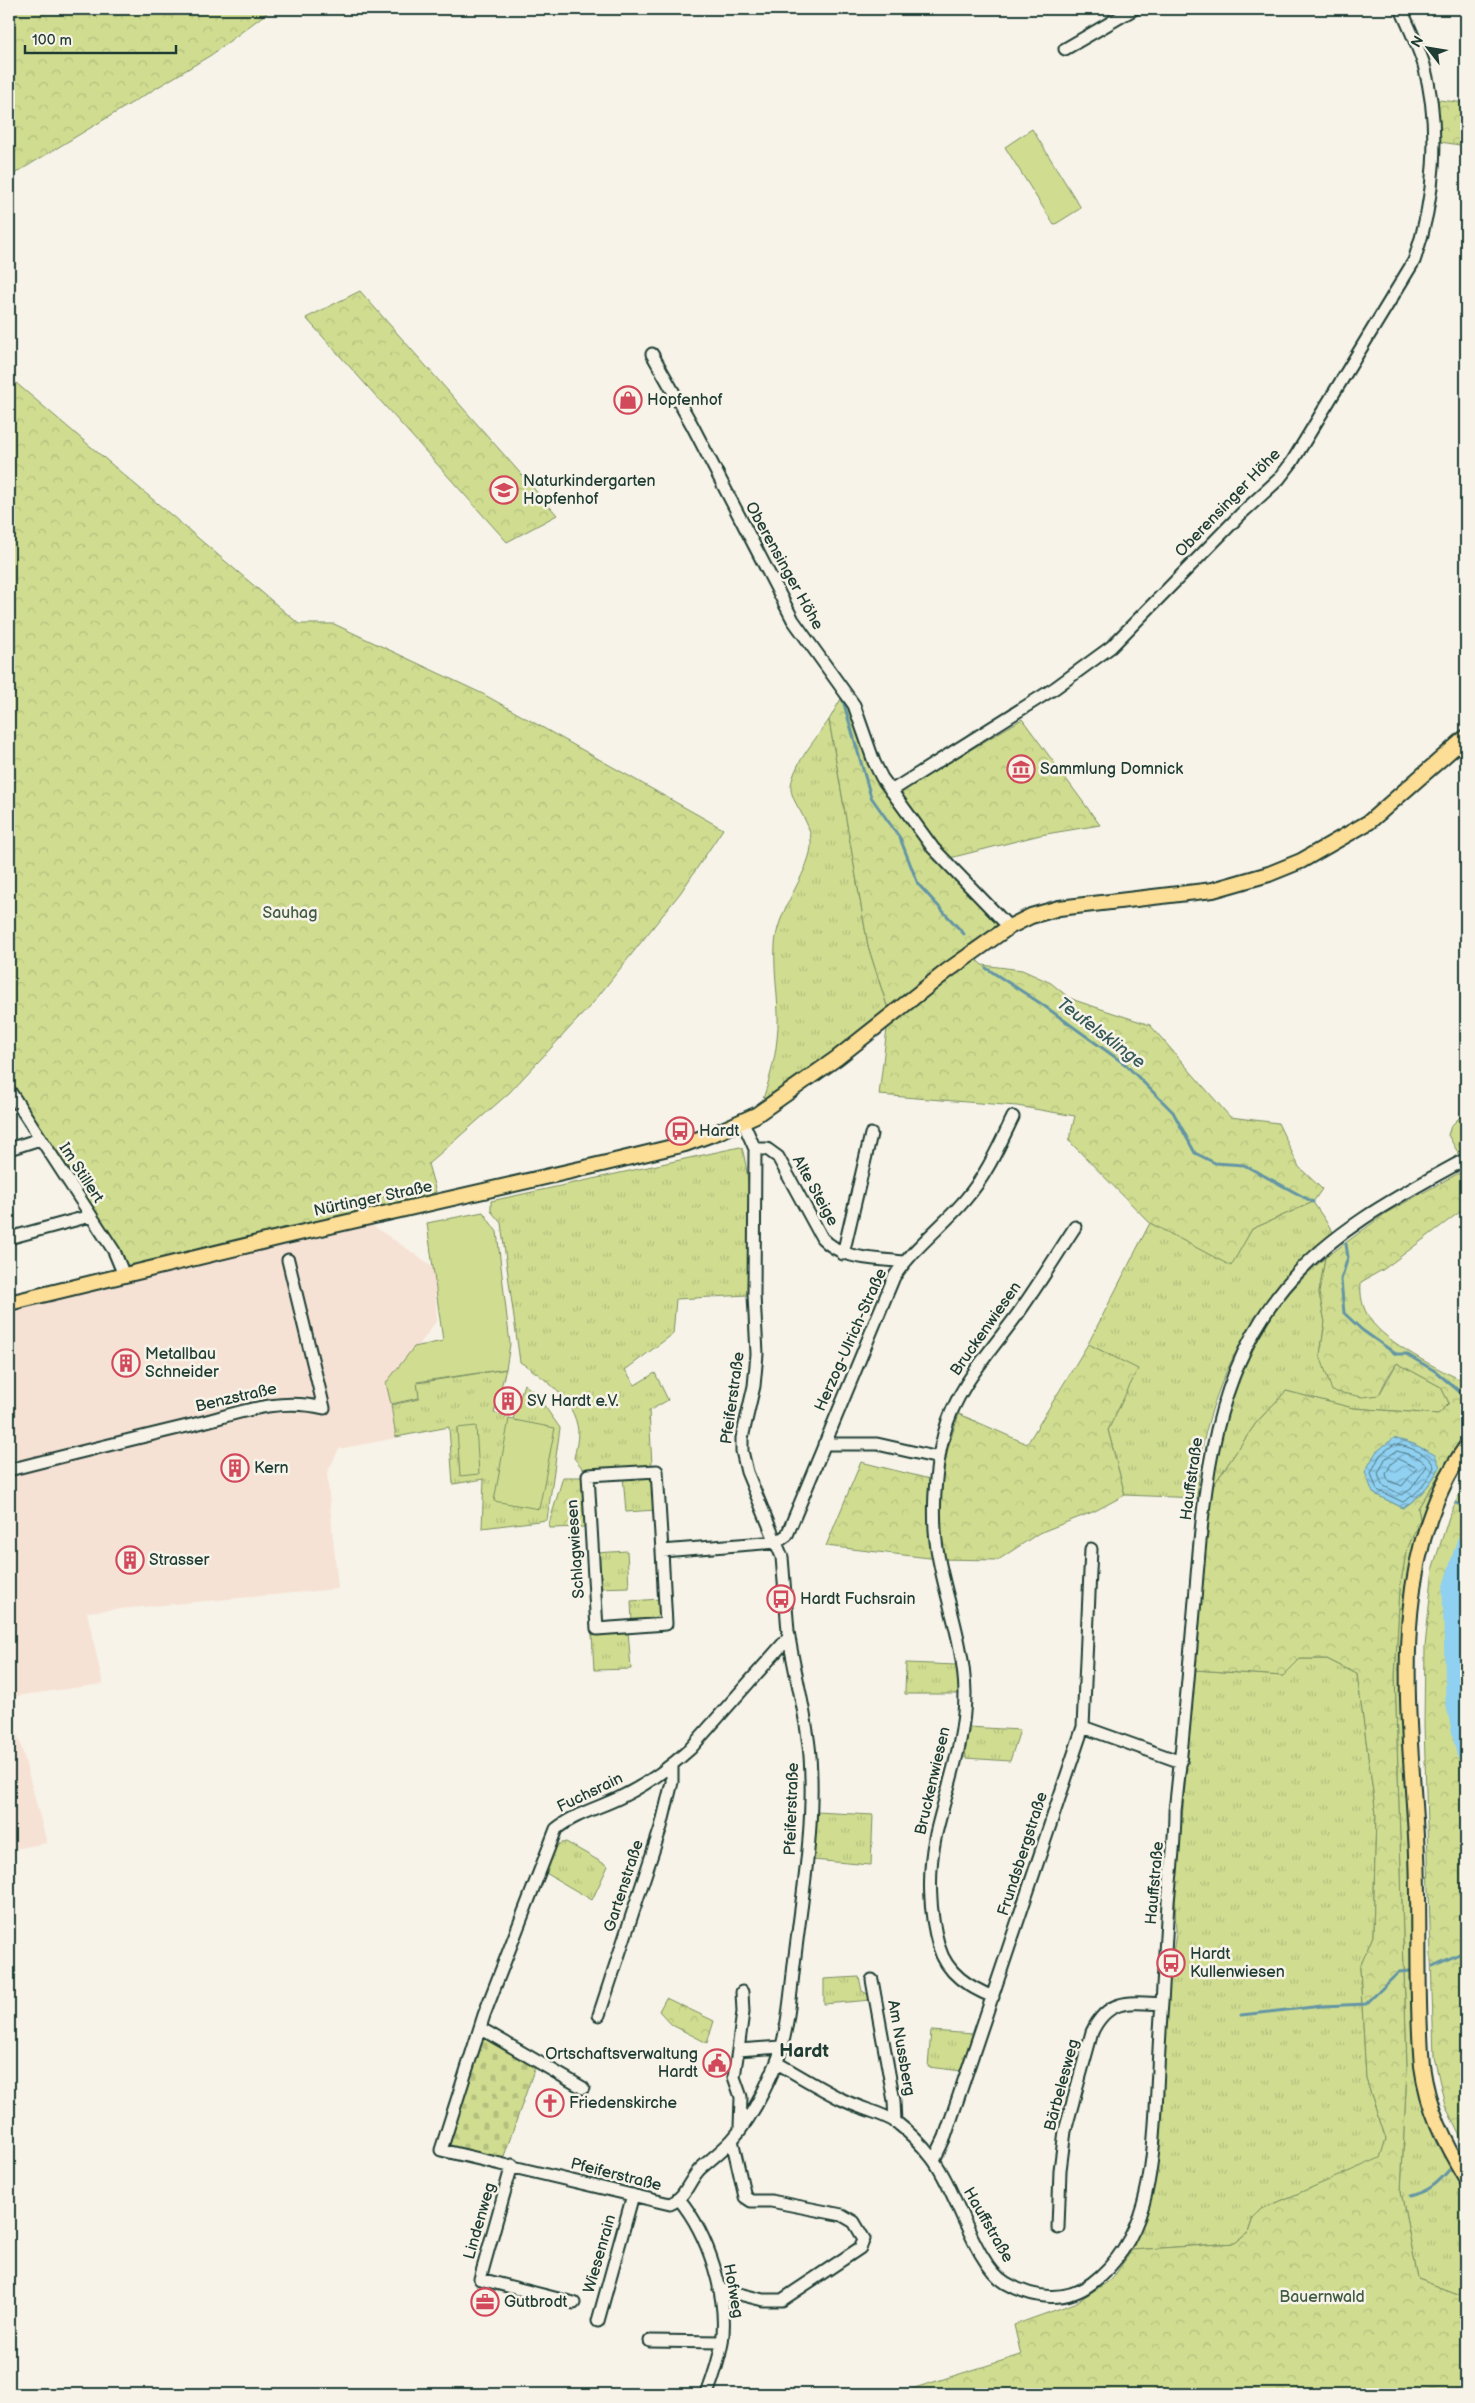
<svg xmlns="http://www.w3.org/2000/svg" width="1475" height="2403" viewBox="0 0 1475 2403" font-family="'Balsamiq Sans',sans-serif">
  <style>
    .built { fill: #f6e2d5 }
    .grass { fill: url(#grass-tufts); stroke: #788d62 }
    .forest { fill: url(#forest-crowns); stroke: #788d62; fill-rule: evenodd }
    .cemetery { fill: url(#cemetery-stones); stroke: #788d62 }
    .garden { fill: #d0dd90; stroke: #788d62 }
    .water { fill: url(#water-waves); stroke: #6395a5 }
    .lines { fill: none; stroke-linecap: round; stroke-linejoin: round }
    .shore { stroke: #4c7880; stroke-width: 1 }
    .stream { stroke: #6395a5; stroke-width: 3 }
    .river { stroke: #90d0f1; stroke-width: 19 }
    .minor-casing { stroke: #1f3d34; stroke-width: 15 }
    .major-casing { stroke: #1f3d34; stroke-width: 18 }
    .minor { stroke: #f7f3e8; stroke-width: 11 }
    .major { stroke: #fcde96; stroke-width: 14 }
    .labels { text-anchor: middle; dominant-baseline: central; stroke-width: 5; stroke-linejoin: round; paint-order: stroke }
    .poi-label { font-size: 16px; fill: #1f3d34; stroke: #f7f3e8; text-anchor: start }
    .street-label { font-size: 16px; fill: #1f3d34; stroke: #f7f3e8 }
    .park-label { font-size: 16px; fill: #425d46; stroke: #f7f3e8 }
    .water-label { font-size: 18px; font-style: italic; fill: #365a5a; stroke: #f7f3e8 }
    .quarter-label { font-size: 19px; font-weight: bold; fill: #1f3d34; stroke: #f7f3e8 }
  </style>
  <defs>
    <pattern id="grass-tufts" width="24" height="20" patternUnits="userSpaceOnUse" patternTransform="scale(1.25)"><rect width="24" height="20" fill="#d0dd90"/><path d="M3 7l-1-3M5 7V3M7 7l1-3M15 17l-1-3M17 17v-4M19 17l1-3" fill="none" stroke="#b2bf7d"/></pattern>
    <pattern id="forest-crowns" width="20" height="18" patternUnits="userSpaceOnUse" patternTransform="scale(1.25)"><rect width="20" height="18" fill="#d0dd90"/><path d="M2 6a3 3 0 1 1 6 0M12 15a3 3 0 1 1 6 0" fill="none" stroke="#b2bf7d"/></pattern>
    <pattern id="cemetery-stones" width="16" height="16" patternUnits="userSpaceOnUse" patternTransform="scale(1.25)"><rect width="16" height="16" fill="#d0dd90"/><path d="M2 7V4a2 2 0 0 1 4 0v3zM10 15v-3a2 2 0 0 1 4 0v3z" fill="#b2bf7d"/></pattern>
    <pattern id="water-waves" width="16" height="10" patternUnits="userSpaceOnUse" patternTransform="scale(1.25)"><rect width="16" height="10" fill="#90d0f1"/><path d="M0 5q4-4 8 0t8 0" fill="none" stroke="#75aac4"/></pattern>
  </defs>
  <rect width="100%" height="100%" fill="#f7f3e8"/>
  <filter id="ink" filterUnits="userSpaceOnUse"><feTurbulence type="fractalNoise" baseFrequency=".02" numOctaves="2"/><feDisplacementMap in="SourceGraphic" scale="10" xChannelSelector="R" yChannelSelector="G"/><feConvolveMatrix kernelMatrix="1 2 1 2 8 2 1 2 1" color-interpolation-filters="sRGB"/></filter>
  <g filter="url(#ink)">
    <path class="built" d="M357 1221 372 1225 434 1267 437 1320 388 1389 396 1438 339 1449 327 1473 338 1589 87 1612 103 1684 9 1697V1303Z
      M9 1701 47 1843 9 1850Z"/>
    <path class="grass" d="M829 720 868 946 889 1012 762 1102C769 1081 775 1061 777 1039 781 1008 773 976 775 945 777 912 802 884 810 853 817 822 789 805 791 785 795 762 816 739 829 720Z
      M1466 1111V1153L1460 1156 1448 1135 1451 1126Z
      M740 1147 742 1148C754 1190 748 1250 747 1295L676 1299 673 1334 625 1370 635 1385 655 1373 668 1400 649 1411 652 1466 583 1469 574 1458C576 1449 578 1441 578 1431 575 1400 544 1377 520 1362L501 1223 491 1211V1201Z
      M1313 1202 1333 1232C1266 1289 1219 1362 1202 1449 1199 1465 1199 1482 1197 1498L1125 1495 1108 1430 1137 1369 1088 1344 1150 1223 1231 1265 1252 1229Z
      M1325 1258 1319 1293 1325 1322 1320 1355 1379 1395 1397 1363 1441 1387 1449 1403 1438 1414 1352 1408 1286 1391 1256 1423 1211 1489C1215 1468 1217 1445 1222 1425 1240 1361 1274 1300 1325 1258Z
      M506 1369 494 1413 513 1419 524 1384 536 1394 560 1428 547 1520 482 1528 484 1479 453 1484 449 1427 396 1437 391 1405 419 1399 417 1383Z
      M1466 1432V1438L1417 1547 1410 1821 1422 2098 1439 2143 1466 2188V2297L1418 2279 1401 2192 1407 2068 1395 1676 1400 1588 1406 1552 1420 1519 1418 1508Z
      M623 1476 649 1477 652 1480 656 1510 626 1512Z
      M627 1551 629 1587 598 1588 596 1553Z
      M660 1599C661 1623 652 1621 632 1622L631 1601Z
      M628 1631 631 1669 594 1670 592 1633Z
      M1300 1659H1327L1357 1674 1376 1814 1373 1936 1360 1967 1366 2079 1386 2139 1380 2159 1262 2209 1253 2218 1248 2233 1235 2243 1132 2250 1153 2190 1158 2155 1168 1987 1176 1933 1175 1899 1195 1670 1283 1676Z
      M906 1663 957 1665 959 1694H905Z
      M968 1727 1020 1730 1010 1761 965 1758Z
      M816 1812 873 1815 871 1865 812 1860Z
      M566 1842 608 1866 592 1900 544 1872 555 1845Z
      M859 1977 862 1991 871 1996V2000L824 2004V1979Z
      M931 2031 974 2034 962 2071 928 2067Z"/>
    <path class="forest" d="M9 9H272L211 55 9 177Z
      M1430 99 1466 103V146L1434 141Z
      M360 291 557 515 507 542 306 318Z
      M9 377 299 624H334L483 694 723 829 681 892 592 1004 509 1093 428 1164 436 1192 357 1221 124 1275 9 1090Z
      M846 695 889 792 999 924 964 948 982 965 1022 970 1051 983 1068 997 1077 1001 1150 1025 1230 1117 1278 1123 1299 1167 1322 1189 1313 1202 1252 1229 1231 1266 1150 1223 1069 1141 1075 1116 1017 1106 879 1095 889 1012 868 946 829 720 842 697Z
      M1022 719 1100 825 1040 835 946 859 900 792Z
      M1466 1169V1205L1461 1211 1384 1269 1361 1282C1360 1296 1362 1307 1370 1319 1384 1342 1441 1371 1466 1382V1432L1418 1508 1420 1519 1406 1552 1400 1588 1395 1676 1407 2068 1401 2192 1418 2279 1466 2297V2394H895L1021 2355 1014 2325 1075 2303 1112 2279 1132 2250 1235 2243 1248 2233 1253 2218 1262 2209 1380 2158 1386 2139 1366 2079 1360 1967 1373 1936 1376 1814 1357 1674 1327 1659H1300L1283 1676 1195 1670 1211 1489 1256 1423 1286 1391 1353 1408 1438 1414 1449 1403 1441 1387 1397 1363 1387 1378 1379 1395 1363 1397 1332 1391 1320 1355 1325 1322 1319 1293 1325 1258 1386 1213ZM1440 1467C1430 1485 1420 1497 1403 1508L1373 1493Z
      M1088 1344 1138 1369 1108 1430 1125 1495 1095 1511 1039 1533 998 1560 938 1559 826 1546 861 1462 942 1482 948 1447 959 1414 1027 1444Z
      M563 1477H582L585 1527 550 1528 549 1524Z
      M1466 1479V2149L1445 2105 1434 2057 1424 1725 1425 1647 1433 1567 1449 1517Z
      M666 1998 714 2021 707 2043 672 2025 659 2011Z"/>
    <path class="cemetery" d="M483 2036 535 2067 503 2159 449 2148Z"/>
    <path class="garden" d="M1032 129 1081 208 1054 225 1005 147Z
      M483 1212 497 1232 510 1344 506 1369 417 1382 419 1398 391 1404 386 1383 414 1347 443 1341 427 1223Z
      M509 1419 555 1428 539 1509 494 1501Z
      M476 1426 479 1474 460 1476 457 1428Z"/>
    <path class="water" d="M1394 1438 1414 1444 1435 1455 1440 1467C1430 1485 1420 1497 1403 1508L1373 1493 1365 1472 1376 1452Z"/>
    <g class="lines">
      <path class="shore" d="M1395 1444C1409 1447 1429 1453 1434 1467 1428 1482 1417 1494 1403 1502L1377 1490 1371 1473 1380 1455Z
        M1397 1451C1407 1454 1422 1457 1427 1466L1411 1489 1402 1495 1382 1485 1378 1474 1385 1459Z
        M1398 1459 1417 1468 1402 1486 1388 1480 1386 1474 1391 1464Z"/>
      <path class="stream" d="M842 697 871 797 900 838 918 884 964 934
        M986 968 1043 1005 1126 1065 1173 1112 1195 1153 1215 1163 1244 1165 1313 1202
        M1346 1244 1348 1257 1341 1280 1344 1313 1362 1330 1396 1354H1406L1435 1371 1466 1397
        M1456 1503 1466 1508
        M1433 1966 1466 1951
        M1241 2015 1322 2006 1366 2004 1399 1972 1410 1971
        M1410 2196C1428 2192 1438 2183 1449 2170"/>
      <path class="river" d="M1466 1543 1452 1589 1455 1701 1466 1753"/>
      <g class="minor-casing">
        <path id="minor" d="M1065 49 1134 9
          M652 354 692 425 793 620 854 705 874 762 882 778 933 848 1009 927
          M891 791 1055 688 1111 647 1242 513 1279 479 1292 462 1414 261C1435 200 1441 128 1424 65 1418 46 1409 27 1401 9
          M9 1090 114 1251 124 1275
          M743 1122 755 1149 754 1295 757 1354 754 1386 742 1438V1451L747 1472 782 1557 788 1631 789 1637C795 1676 807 1716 810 1756 815 1824 803 1890 795 1956 791 1988 788 2036 776 2064 765 2090 751 2119 732 2140 723 2150 711 2159 701 2168 689 2179 686 2198 670 2204L441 2150 484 2015 556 1829C574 1814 599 1808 621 1797 646 1785 669 1768 690 1749L789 1637
          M9 1149 40 1139
          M755 1149H767L778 1157 822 1238C844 1261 874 1258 904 1262
          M9 1238 90 1216
          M843 1254 871 1134
          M824 1444H877L939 1458
          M9 1470C67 1455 125 1441 183 1427 232 1416 273 1396 324 1408L288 1260
          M662 1551 657 1471 588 1475 597 1629 666 1624 662 1551 777 1542 787 1535 894 1277C913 1248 942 1227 965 1200 986 1176 999 1146 1013 1117
          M1083 1727 1181 1762
          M872 1980 894 2101 895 2122
          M993 1997C969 1987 947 1974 939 1947 929 1913 928 1873 935 1838 946 1789 965 1744 965 1693 964 1646 948 1605 939 1560 931 1522 934 1471 944 1434 955 1389 990 1352 1017 1315 1037 1287 1056 1256 1075 1227
          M599 2015 661 1827 672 1782V1765
          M480 2028 583 2088
          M738 2050 743 2012 742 1992
          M777 2063C798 2075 819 2088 841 2099 858 2108 880 2112 896 2122 909 2132 922 2145 932 2158 956 2188 974 2264 1006 2283 1034 2299 1066 2303 1092 2283 1147 2241 1152 2173 1156 2109 1158 2074 1159 2038 1162 2003 1164 1970 1166 1936 1168 1902 1171 1871 1175 1842 1175 1811 1183 1741 1189 1670 1195 1600 1204 1490 1211 1376 1285 1287 1332 1230 1402 1194 1466 1159
          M740 2128 741 2097 734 2077 738 2050 781 2047
          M934 2160 945 2137 1083 1727 1091 1549
          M512 2165 480 2279 574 2303
          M679 2199C708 2234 729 2297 722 2343 719 2360 713 2378 707 2394
          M1058 2228 1060 2170 1065 2131 1092 2032C1108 1998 1130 2002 1162 2004
          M719 2289 763 2300H782L860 2248 864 2239 854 2222 842 2215 771 2201H751L745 2197 732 2140
          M598 2321 633 2195
          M650 2341 722 2342"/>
      </g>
      <g class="major-casing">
        <path id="major" d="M9 1303 282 1237 602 1164 685 1144 718 1132 756 1115 837 1058 947 971 1009 927 1031 916 1059 908 1213 890 1269 874 1301 861 1369 822 1466 737
          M1466 1447C1383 1564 1411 1721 1417 1855 1420 1925 1416 1996 1422 2066 1428 2109 1444 2142 1466 2178"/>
      </g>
      <use href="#minor" class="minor"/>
      <use href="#major" class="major"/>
    </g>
  </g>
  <defs>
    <g id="shop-ring" transform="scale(1.4375)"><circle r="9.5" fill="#f7f3e8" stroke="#d1495b" stroke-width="1.5"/><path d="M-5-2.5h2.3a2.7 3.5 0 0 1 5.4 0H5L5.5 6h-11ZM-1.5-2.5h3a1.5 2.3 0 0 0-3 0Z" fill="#d1495b"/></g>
    <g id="school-ring" transform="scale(1.4375)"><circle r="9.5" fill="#f7f3e8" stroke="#d1495b" stroke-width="1.5"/><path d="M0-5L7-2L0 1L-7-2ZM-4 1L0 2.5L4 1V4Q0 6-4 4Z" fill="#d1495b"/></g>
    <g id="museum-ring" transform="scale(1.4375)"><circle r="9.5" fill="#f7f3e8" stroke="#d1495b" stroke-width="1.5"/><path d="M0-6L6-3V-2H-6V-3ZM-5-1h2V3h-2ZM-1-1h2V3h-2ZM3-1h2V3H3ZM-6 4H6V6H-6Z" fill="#d1495b"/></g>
    <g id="bus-ring" transform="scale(1.4375)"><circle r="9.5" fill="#f7f3e8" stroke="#d1495b" stroke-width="1.5"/><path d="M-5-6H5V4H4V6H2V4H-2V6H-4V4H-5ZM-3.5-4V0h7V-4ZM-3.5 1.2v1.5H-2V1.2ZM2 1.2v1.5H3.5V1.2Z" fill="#d1495b"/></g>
    <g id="building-ring" transform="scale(1.4375)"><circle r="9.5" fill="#f7f3e8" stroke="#d1495b" stroke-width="1.5"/><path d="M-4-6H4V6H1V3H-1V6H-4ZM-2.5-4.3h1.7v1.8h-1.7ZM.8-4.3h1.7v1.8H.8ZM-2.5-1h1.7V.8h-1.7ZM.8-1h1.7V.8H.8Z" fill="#d1495b"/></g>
    <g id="civic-ring" transform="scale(1.4375)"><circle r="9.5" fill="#f7f3e8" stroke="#d1495b" stroke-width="1.5"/><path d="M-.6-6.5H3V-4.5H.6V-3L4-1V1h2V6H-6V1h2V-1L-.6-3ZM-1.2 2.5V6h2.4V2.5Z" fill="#d1495b"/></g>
    <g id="church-ring" transform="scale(1.4375)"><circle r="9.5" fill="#f7f3e8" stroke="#d1495b" stroke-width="1.5"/><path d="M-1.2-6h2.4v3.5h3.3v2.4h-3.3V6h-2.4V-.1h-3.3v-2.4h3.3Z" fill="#d1495b"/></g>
    <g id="office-ring" transform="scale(1.4375)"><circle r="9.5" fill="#f7f3e8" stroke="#d1495b" stroke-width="1.5"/><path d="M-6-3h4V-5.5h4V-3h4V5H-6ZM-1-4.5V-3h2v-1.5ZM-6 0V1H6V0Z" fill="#d1495b"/></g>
  </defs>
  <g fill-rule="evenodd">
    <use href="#shop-ring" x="628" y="400"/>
    <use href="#school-ring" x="504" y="490"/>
    <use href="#museum-ring" x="1021" y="769"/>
    <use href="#bus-ring" x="680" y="1131"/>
    <use href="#building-ring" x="126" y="1363"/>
    <use href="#building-ring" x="508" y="1401"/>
    <use href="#building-ring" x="235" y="1468"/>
    <use href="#building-ring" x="130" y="1560"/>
    <use href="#bus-ring" x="781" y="1599"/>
    <use href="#bus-ring" x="1171" y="1963"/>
    <use href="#civic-ring" x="717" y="2063"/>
    <use href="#church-ring" x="550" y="2103"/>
    <use href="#office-ring" x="485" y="2302"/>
  </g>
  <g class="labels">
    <g class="poi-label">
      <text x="647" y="400">Hopfenhof</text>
      <text x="523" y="481">Naturkindergarten<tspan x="523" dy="18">Hopfenhof</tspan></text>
      <text x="1040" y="769">Sammlung Domnick</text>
      <text x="699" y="1131">Hardt</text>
      <text x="145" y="1354">Metallbau<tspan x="145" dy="18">Schneider</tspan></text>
      <text x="527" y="1401">SV Hardt e.V.</text>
      <text x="254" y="1468">Kern</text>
      <text x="149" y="1560">Strasser</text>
      <text x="800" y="1599">Hardt Fuchsrain</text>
      <text x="1190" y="1954">Hardt<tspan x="1190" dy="18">Kullenwiesen</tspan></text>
      <text x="698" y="2054" text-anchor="end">Ortschaftsverwaltung<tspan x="698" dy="18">Hardt</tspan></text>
      <text x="569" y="2103">Friedenskirche</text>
      <text x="504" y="2302">Gutbrodt</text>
    </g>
    <g class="street-label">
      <text transform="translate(1228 503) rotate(-46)">Oberensinger Höhe</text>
      <text transform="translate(784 566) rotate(61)">Oberensinger Höhe</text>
      <text transform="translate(81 1173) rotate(57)">Im Stillert</text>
      <text transform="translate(815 1191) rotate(61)">Alte Steige</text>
      <text transform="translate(373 1199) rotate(-12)">Nürtinger Straße</text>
      <text transform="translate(986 1329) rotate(-55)">Bruckenwiesen</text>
      <text transform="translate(851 1340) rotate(-66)">Herzog-Ulrich-Straße</text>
      <text transform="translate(236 1398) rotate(-13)">Benzstraße</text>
      <text transform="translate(733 1398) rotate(-82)">Pfeiferstraße</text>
      <text transform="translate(1192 1479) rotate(-82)">Hauffstraße</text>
      <text transform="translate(576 1549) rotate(-94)">Schlagwiesen</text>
      <text transform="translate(933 1781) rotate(-77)">Bruckenwiesen</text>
      <text transform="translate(590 1793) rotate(-26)">Fuchsrain</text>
      <text transform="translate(792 1809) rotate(-88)">Pfeiferstraße</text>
      <text transform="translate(1023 1854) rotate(-72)">Frundsbergstraße</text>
      <text transform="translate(1155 1883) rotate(-85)">Hauffstraße</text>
      <text transform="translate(624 1886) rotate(-72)">Gartenstraße</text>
      <text transform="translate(901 2048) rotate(80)">Am Nussberg</text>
      <text transform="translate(1062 2085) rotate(-75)">Bärbelesweg</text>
      <text transform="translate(616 2175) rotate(14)">Pfeiferstraße</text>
      <text transform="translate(480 2221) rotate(-74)">Lindenweg</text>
      <text transform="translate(988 2225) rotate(60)">Hauffstraße</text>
      <text transform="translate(600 2254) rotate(-74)">Wiesenrain</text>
      <text transform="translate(733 2291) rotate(80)">Hofweg</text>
    </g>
    <g class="park-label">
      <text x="290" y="913">Sauhag</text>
      <text x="1322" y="2297">Bauernwald</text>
    </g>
    <g class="water-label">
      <text transform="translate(1101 1033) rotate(37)">Teufelsklinge</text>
    </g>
    <g class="quarter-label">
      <text x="804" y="2051">Hardt</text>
    </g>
  </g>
  <rect width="1475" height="2403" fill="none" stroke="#f7f3e8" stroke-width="30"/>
  <rect x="15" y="15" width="1445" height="2373" fill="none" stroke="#1f3d34" stroke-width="2" filter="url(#ink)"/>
  <g transform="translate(1428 48) rotate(301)" stroke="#f7f3e8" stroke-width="4" paint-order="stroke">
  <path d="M0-4L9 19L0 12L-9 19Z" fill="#1f3d34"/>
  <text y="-8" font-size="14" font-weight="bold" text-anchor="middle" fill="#1f3d34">N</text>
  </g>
  <path d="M25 45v8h151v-8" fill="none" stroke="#1f3d34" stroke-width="2.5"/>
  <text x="32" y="45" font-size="15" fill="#1f3d34" stroke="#f7f3e8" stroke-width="4" paint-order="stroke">100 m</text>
</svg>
